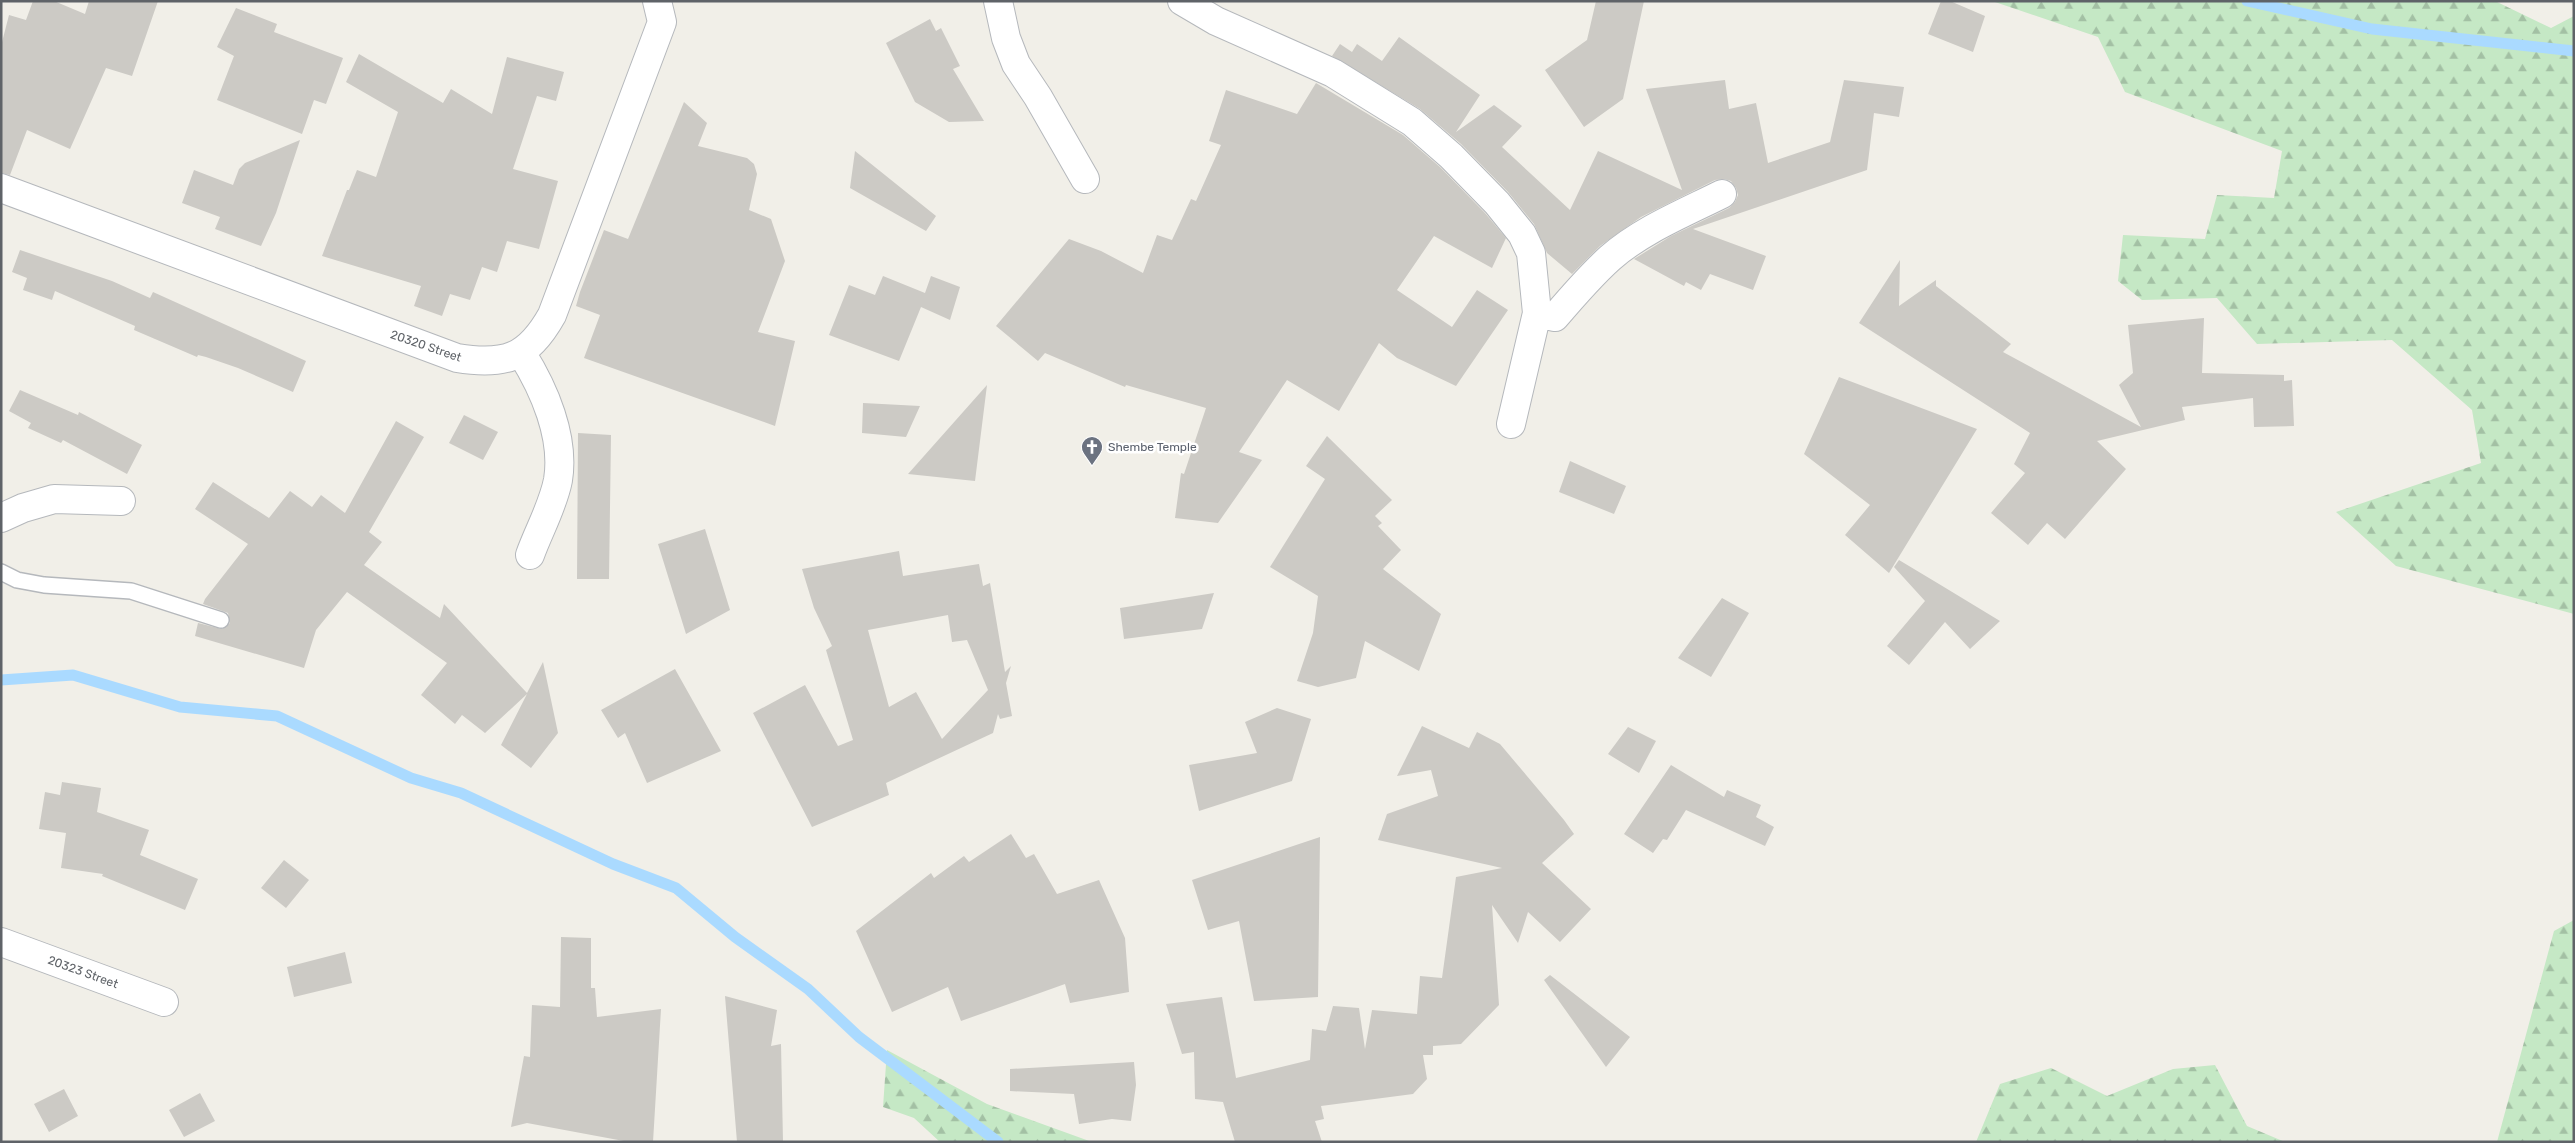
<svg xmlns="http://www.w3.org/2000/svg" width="2575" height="1143" viewBox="0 0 2575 1143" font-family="Rubik,sans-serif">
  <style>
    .forest { fill: url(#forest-firs) }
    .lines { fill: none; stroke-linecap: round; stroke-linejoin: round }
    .stream { stroke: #aadaff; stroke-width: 11 }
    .building { fill: #cccac5; fill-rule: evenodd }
    .lane-casing { stroke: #b5b8bc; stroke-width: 18 }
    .street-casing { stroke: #b5b8bc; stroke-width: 30 }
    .lane { stroke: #fff; stroke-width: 15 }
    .street { stroke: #fff; stroke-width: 28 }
    .labels { text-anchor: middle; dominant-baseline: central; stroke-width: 5; stroke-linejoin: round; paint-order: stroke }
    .street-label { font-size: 12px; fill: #5f6368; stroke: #fff }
    .worship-label { font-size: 12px; fill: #5b616d; stroke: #fff; text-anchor: start }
  </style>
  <defs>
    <pattern id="forest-firs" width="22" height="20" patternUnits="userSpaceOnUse" patternTransform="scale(1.25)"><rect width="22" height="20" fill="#c5e8c5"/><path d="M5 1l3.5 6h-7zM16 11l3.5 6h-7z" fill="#a3c0a4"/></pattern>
  </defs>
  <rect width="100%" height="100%" fill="#f1efe8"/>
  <path class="forest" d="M1992 1H2495L2551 28 2574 16V614L2396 566 2336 512 2481 463 2472 410 2392 340 2257 344 2217 298 2142 300 2118 281 2123 235 2205 239 2217 195 2274 198 2282 151 2125 92 2098 37Z
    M2574 920V1142H2497L2554 931Z
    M887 1050 987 1104 1092 1142H940L914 1118 883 1107Z
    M2215 1065 2247 1126 2285 1142H1976L2000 1084 2051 1068 2107 1096 2173 1069Z"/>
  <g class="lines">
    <path class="stream" d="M2247 1 2372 29 2574 51
      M1 680 73 675 180 707 277 716 411 778 461 793 613 864 676 888 735 937 808 989 859 1037 998 1142"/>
  </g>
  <path class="building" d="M33 1H54L85 14 89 1H158L132 76 106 68 70 149 27 130 10 175 1 173V46L9 15 26 20Z
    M1596 1H1644L1623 99 1584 127 1545 70 1587 40Z
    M1941 1H1950L1985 16 1973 52 1928 34Z
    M236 8 277 24 274 32 343 58 326 104 314 100 302 134 217 100 234 56 217 47Z
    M930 19 936 31 941 28 960 66 953 69 984 121 949 122 915 102 886 43Z
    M1399 37 1480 95 1456 132 1494 105 1522 126 1502 147 1570 210 1598 151 1682 190 1646 89 1725 80 1729 109 1756 103 1768 163 1830 142 1844 80 1904 87 1899 117 1874 113 1867 170 1693 229 1766 256 1753 290 1710 274 1701 290 1686 282 1684 286 1634 259 1671 236 1729 208 1735 202 1738 195 1736 188 1731 181 1724 179 1715 180 1641 217 1600 246 1572 274 1547 253 1534 224 1508 192 1461 144 1420 109 1332 56 1340 44 1352 52 1357 44 1382 61Z
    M359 54 443 103 451 89 492 114 507 57 564 72 556 101 537 96 513 169 558 181 539 249 507 241 497 272 482 267 470 300 450 294 442 316 414 306 421 286 322 256 347 190H349L357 170 376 177 398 112 346 82Z
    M1316 83 1403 135 1440 167 1485 213 1506 238 1492 268 1434 236 1397 290 1452 327 1477 290 1508 310 1456 386 1397 358 1379 343 1339 411 1287 380 1239 452 1262 460 1218 523 1175 518 1181 473 1184 474 1206 408 1126 385 1125 387 1045 353 1038 361 996 326 1069 239 1101 251 1143 273 1157 235 1172 240 1191 199 1196 201 1221 145 1209 141 1226 90 1297 114Z
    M684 102 707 123 698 146 747 158 754 164 757 174 749 210 771 219 785 261 758 332 795 341 775 426 584 358 600 315 576 306 580 292 604 230 628 239Z
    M300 140 276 213 261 246 215 229 220 217 182 203 194 170 233 185 239 169 245 163Z
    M855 151 936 216 926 231 850 188Z
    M20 250 112 281 150 298 153 292 306 361 293 392 238 368 206 357 198 355 197 357 134 330 135 326 55 291 52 300 23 290 27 278 12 272Z
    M1900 260 1899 306 1936 280V286L2011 344 2003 352 2141 427 2119 385 2133 373 2128 325 2204 318 2202 373 2284 375V381L2292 380 2294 426 2254 427 2253 398 2182 407 2185 420 2097 441 2126 469 2065 539 2047 523 2028 545 1991 513 2025 473 2014 464 2030 433 1859 323Z
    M883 276 925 293 931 276 960 287 950 320 921 307 899 361 829 335 849 285 875 295Z
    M1839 377 1977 429 1889 573 1845 535 1870 505 1804 454Z
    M987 385 975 481 908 474Z
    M20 390 78 415 79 412 142 445 127 474 63 440 61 443 28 428 31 423 9 411Z
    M863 403 920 406 906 437 862 433Z
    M464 415 498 432 483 460 449 443Z
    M396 421 424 437 369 532 382 542 364 565 440 618 444 604 527 693 543 662 558 733 531 768 501 745 527 694 485 733 462 715 455 724 421 695 447 663 347 592 316 630 304 668 195 636 198 623 222 629 230 623 228 613 203 604 205 599 248 544 195 509 213 482 269 518 290 491 312 507 321 495 345 513Z
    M578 433 611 435 609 579H577Z
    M1327 436 1392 500 1375 516 1382 523 1378 526 1401 550 1383 569 1441 614 1419 671 1365 641 1356 678 1318 687 1297 681 1313 633 1318 596 1270 567 1325 479 1306 466Z
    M1570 461 1626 486 1614 514 1559 492Z
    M705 529 730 610 686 634 658 544Z
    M899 551 903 576 979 564 983 586 990 583 1005 672 1011 666 1006 683 1012 716 1000 719 998 714 993 733 886 783 889 795 812 827 753 713 805 685 838 746 853 740 826 650 832 646 814 608 802 569ZM948 615 952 642 967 640 988 690 942 739 916 692 889 707 868 630Z
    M1899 560 1939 584 2000 621 1970 649 1945 622 1909 665 1887 646 1925 601 1894 567Z
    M1214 593 1202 629 1124 639 1120 608Z
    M1722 598 1749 613 1711 677 1678 658Z
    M675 669 721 751 647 783 625 733 618 738 601 710Z
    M1277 708 1311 719 1292 781 1199 811 1189 765 1257 753 1245 722Z
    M1422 726 1469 748 1477 732 1500 744 1564 820 1574 834 1542 863 1591 909 1560 942 1528 912 1518 943 1492 905 1499 1005 1461 1044 1433 1046V1055H1423L1427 1079 1413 1094 1321 1106 1324 1119 1315 1121 1322 1142H1235L1223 1102 1195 1099 1194 1052 1182 1054 1166 1004 1222 997 1236 1078 1310 1060 1312 1029 1326 1031 1333 1006 1359 1008 1365 1049 1372 1010 1417 1014 1420 976 1442 978 1456 877 1502 868 1378 840 1387 814 1438 796 1431 770 1397 776Z
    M1628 727 1656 741 1639 773 1608 754Z
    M1671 765 1724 797 1727 790 1761 805 1756 817 1774 827 1765 846 1686 810 1667 840 1663 839 1653 853 1624 834Z
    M62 782 101 788 97 812 149 830 140 855 198 879 185 910 102 876 103 874 61 868 66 833 39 829 45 792 60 795Z
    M1011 834 1026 858 1034 854 1057 894 1099 880 1125 938 1129 992 1070 1003 1065 984 961 1021 948 987 892 1012 856 931 931 873 934 878 964 856 969 862Z
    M1320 837 1318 997 1254 1001 1239 921 1208 930 1192 880Z
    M284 860 309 880 286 908 261 888Z
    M561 937 591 938V988H595L597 1017 661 1009 653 1142H629L527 1123 511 1127 524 1056 530 1057 532 1005 560 1007Z
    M345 952 352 983 294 997 287 967Z
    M1550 975 1630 1037 1606 1067 1544 980Z
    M725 996 777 1010 771 1046 781 1044 783 1142H737Z
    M1134 1062 1136 1085 1131 1121 1112 1119 1079 1124 1074 1094 1010 1091V1069Z
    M64 1089 78 1116 49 1132 34 1104Z
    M200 1093 215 1121 184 1137 169 1110Z"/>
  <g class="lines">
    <g class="lane-casing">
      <path id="lane" d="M1 572 17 580 44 585 131 591 221 620"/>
    </g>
    <g class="street-casing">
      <path id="street" d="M998 1 1006 38 1016 64 1038 97 1085 179
        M1182 1 1216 21 1333 73 1412 122 1451 156 1497 203 1522 234 1531 253 1537 313 1511 424
        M1 188 457 358C505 366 528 358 552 315L662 22 657 1
        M1537 313 1555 317C1572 297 1590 276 1610 258 1642 230 1684 213 1722 194
        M522 354C544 389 565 437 558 480 553 506 539 530 530 555
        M1 518 23 508 54 499 121 501
        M1 942 164 1002"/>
    </g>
    <use href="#lane" class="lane"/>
    <use href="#street" class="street"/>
  </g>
  <defs>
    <g id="church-pin" transform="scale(1.125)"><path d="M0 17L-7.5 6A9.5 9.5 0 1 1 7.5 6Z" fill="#6b7280" stroke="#fff"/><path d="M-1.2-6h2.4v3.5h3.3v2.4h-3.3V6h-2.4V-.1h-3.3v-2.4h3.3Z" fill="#fff"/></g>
  </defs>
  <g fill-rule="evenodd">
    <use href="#church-pin" x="1092" y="447"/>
  </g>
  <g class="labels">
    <g class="street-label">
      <text transform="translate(426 346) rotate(19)">20320 Street</text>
      <text transform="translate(83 972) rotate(20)">20323 Street</text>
    </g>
    <g class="worship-label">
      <text x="1108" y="447">Shembe Temple</text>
    </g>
  </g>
  <rect width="2575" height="1143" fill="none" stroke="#5f6368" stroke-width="5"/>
</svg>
